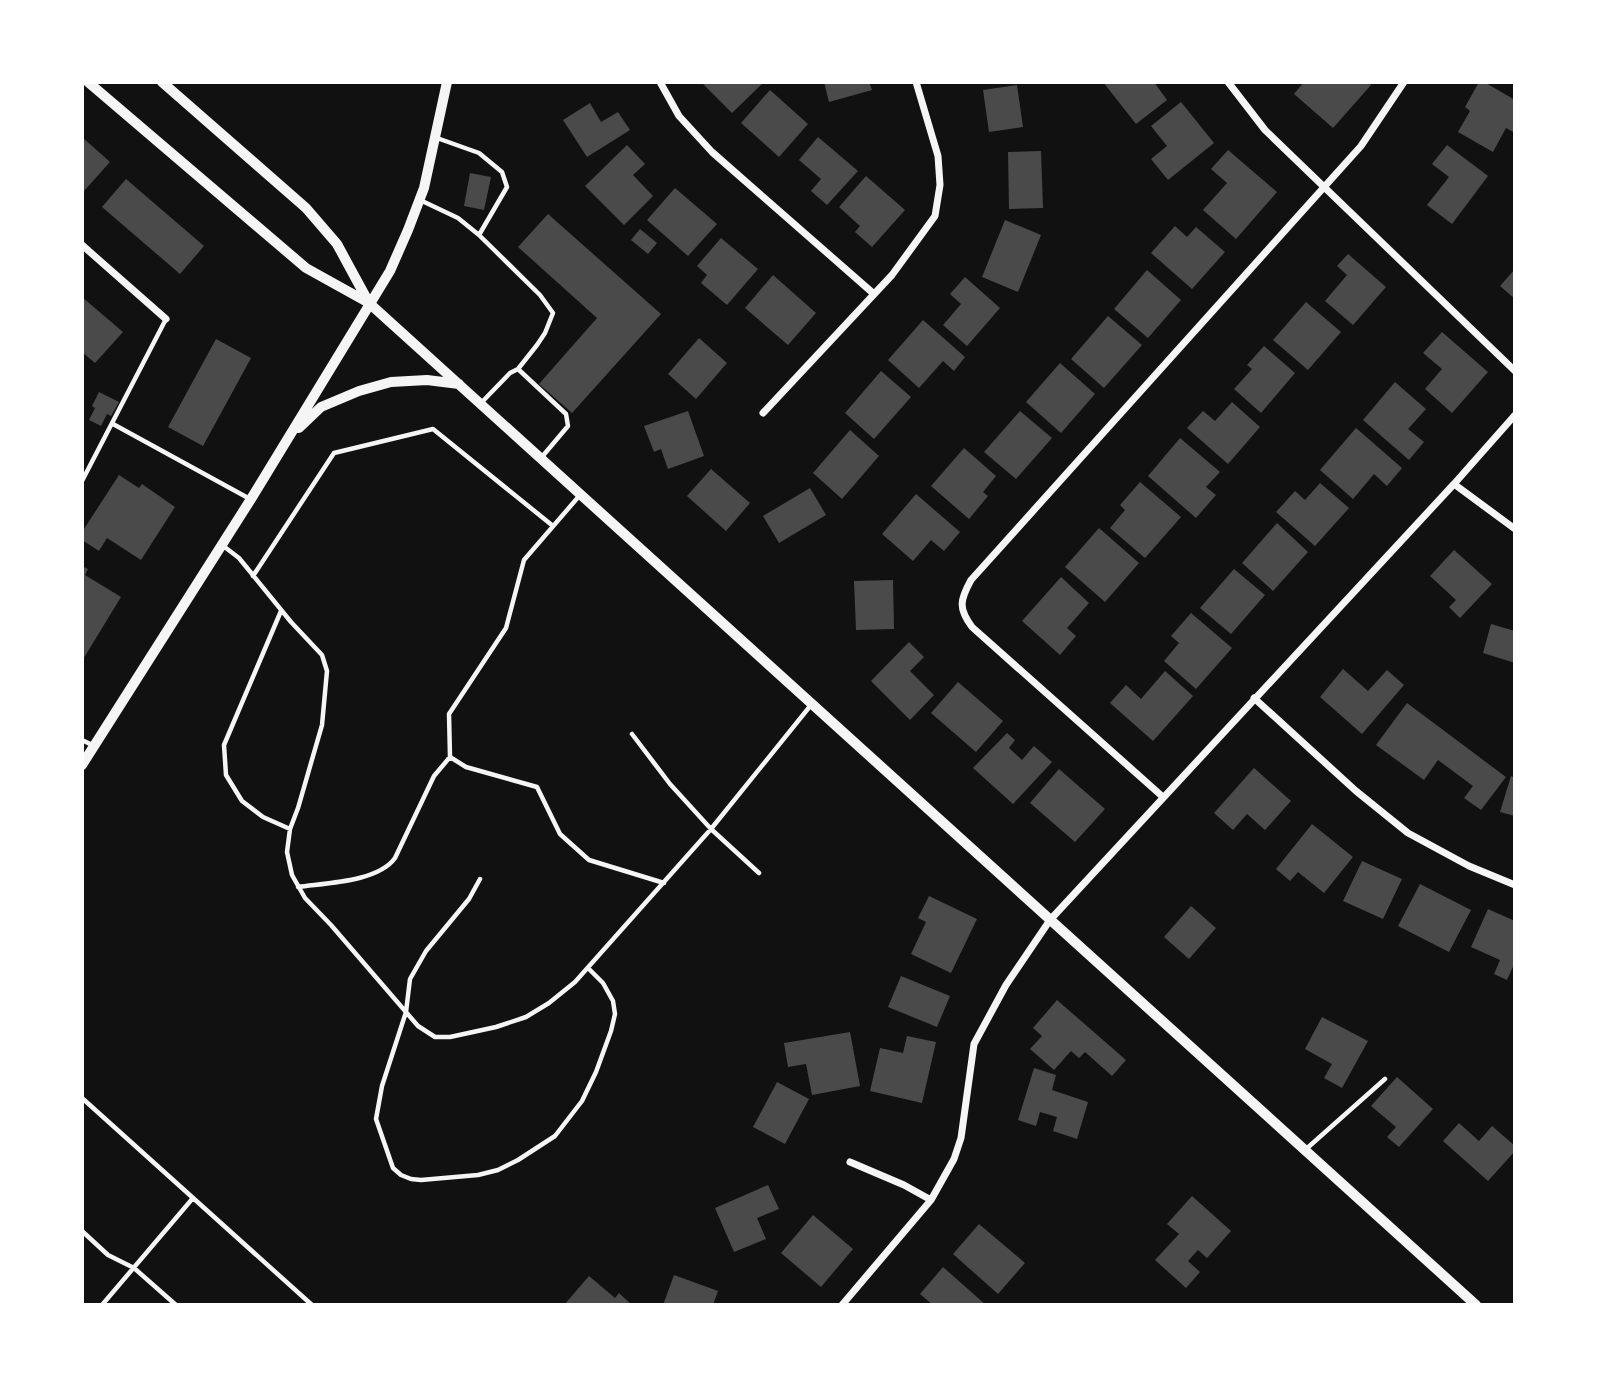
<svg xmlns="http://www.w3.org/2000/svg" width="1597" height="1387" viewBox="0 0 1597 1387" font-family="'Space Grotesk',sans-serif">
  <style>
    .building { fill: #4a4a4a }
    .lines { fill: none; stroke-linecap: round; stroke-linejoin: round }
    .service { stroke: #f5f5f5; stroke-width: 4.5 }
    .minor { stroke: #f5f5f5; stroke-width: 7 }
    .tertiary { stroke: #f5f5f5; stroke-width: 10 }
  </style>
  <rect width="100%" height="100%" fill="#111"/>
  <path class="building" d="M701 82H764L732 113Z
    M824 82H869L872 90 829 102Z
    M1103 82H1154L1167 100 1136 124Z
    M1304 82H1368L1371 85 1333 128 1294 94Z
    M1479 82H1484L1515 100V133L1506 128 1493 152 1458 132 1470 111 1465 107Z
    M1017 85 1023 127 989 132 983 90Z
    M770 90 808 124 779 157 741 123Z
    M1181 102 1214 143 1168 180 1151 159 1167 146 1151 126Z
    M590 103 601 122 618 112 630 130 587 157 563 120Z
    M82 137 110 162 84 191 82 189Z
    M818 137 858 171 827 205 811 191 821 179 799 160Z
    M627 145 645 164 633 175 653 196 624 225 585 186Z
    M1447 145 1488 176 1452 224 1427 205 1449 177 1432 164Z
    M1228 150 1277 192 1236 239 1203 210 1227 183 1211 169Z
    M1041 151 1043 208 1009 209 1008 152Z
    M470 173 491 177 484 210 464 206Z
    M866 176 905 210 872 247 855 232 860 226 839 207Z
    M126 179 204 246 180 274 102 207Z
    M675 188 717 224 688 256 647 220Z
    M548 214 661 314 572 413 539 384 597 318 518 247Z
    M1005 220 1041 235 1018 292 982 277Z
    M1175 226 1187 237 1196 227 1225 252 1192 289 1151 253Z
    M640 229 657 243 648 254 631 240Z
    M721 238 758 269 727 305 701 283 707 275 697 266Z
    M1348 254 1386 287 1353 325 1325 301 1347 275 1337 266Z
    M1515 269V299L1500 286Z
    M1147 270 1181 300 1148 338 1114 309Z
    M773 275 816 313 788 345 745 308Z
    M965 277 1000 308 967 346 943 325 961 304 950 294Z
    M82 297 123 332 95 363 82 352Z
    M1306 302 1341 332 1308 370 1273 340Z
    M1108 316 1142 345 1104 388 1071 359Z
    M923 320 965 357 954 371 943 361 919 388 888 360Z
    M1442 332 1488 372 1452 413 1425 389 1442 369 1423 353Z
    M699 338 727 363 696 399 668 374Z
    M216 339 251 358 203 446 168 427Z
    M1264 346 1295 373 1261 413 1234 389 1252 369 1247 365Z
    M1060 363 1095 394 1061 433 1026 402Z
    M881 371 911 397 874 439 845 413Z
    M1395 382 1426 409 1408 429 1424 442 1409 460 1363 420Z
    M99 392 119 402 111 416 107 414 101 426 89 420 95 408 92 406Z
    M1232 402 1260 427 1228 464 1187 428 1203 411 1215 421Z
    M688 411 704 456 668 469 661 449 654 452 644 426Z
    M1020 411 1052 438 1016 479 984 452Z
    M1356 428 1402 468 1387 486 1374 474 1353 499 1320 470Z
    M850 430 879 456 842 499 813 473Z
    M1180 438 1220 472 1206 487 1216 495 1196 518 1148 476Z
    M964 448 996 476 983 492 988 496 969 519 931 486Z
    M711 469 750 503 726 531 687 496Z
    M119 475 139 488 142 484 175 507 141 560 107 538 99 551 82 540V532Z
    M1140 482 1181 517 1145 558 1110 528 1125 510 1120 505Z
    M1320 483 1349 508 1315 546 1276 512 1295 491 1305 500Z
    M810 488 826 515 779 543 763 516Z
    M916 494 960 532 944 551 931 540 913 561 882 534Z
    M1277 523 1308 552 1273 591 1242 563Z
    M1099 528 1139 563 1105 602 1065 567Z
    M1454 550 1492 584 1460 618 1449 607 1456 600 1430 576Z
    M82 566 88 569 85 575 121 597 82 661Z
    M1234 569 1265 595 1231 634 1200 608Z
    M1061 577 1089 603 1067 628 1076 636 1060 655 1022 621Z
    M893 580 894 629 856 630 854 581Z
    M1191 613 1232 648 1196 689 1164 661 1179 643 1171 636Z
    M1491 624 1515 631V663L1483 653Z
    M909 642 924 657 910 671 934 695 910 720 871 681Z
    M1343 669 1368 691 1387 670 1404 685 1362 734 1320 697Z
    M1165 671 1193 696 1153 741 1110 703 1126 685 1141 699Z
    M958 682 1003 721 976 752 931 713Z
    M1407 703 1506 777 1481 810 1464 798 1473 786 1438 760 1424 780 1376 745Z
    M1007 733 1015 740 1009 748 1022 760 1034 746 1052 762 1013 804 973 768Z
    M1254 768 1291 801 1265 830 1247 814 1233 830 1214 813Z
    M1059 769 1105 809 1075 842 1030 803Z
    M1511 776 1515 778V816L1500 812Z
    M1312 824 1353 857 1324 893 1298 872 1290 881 1276 869Z
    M1362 861 1402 879 1383 919 1343 901Z
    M1420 884 1471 910 1449 952 1398 926Z
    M929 896 977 919 951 973 911 954 926 922 918 918Z
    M1191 906 1216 928 1189 959 1164 937Z
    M1488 909 1515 921V962L1507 980 1494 974 1500 960 1471 947Z
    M901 976 950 996 937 1027 888 1007Z
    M1057 1000 1126 1060 1112 1076 1085 1052 1079 1058 1071 1051 1054 1070 1030 1049 1042 1036 1033 1028Z
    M1322 1017 1368 1041 1342 1088 1324 1078 1332 1064 1305 1049Z
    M850 1032 860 1086 812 1095 806 1064 788 1067 784 1043Z
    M907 1036 936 1042 922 1103 870 1091 880 1048 903 1053Z
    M1034 1068 1056 1075 1052 1090 1088 1102 1077 1139 1053 1131 1057 1117 1040 1112 1036 1126 1018 1120Z
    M1397 1077 1433 1109 1399 1147 1387 1137 1396 1127 1371 1106Z
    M777 1082 809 1099 785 1144 753 1127Z
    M1459 1123 1479 1141 1492 1126 1515 1146V1151L1488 1181 1443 1141Z
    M768 1185 779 1209 757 1218 766 1239 734 1252 715 1208Z
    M1192 1196 1231 1231 1207 1258 1198 1250 1188 1261 1200 1272 1186 1288 1155 1260 1179 1234 1167 1224Z
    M813 1215 853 1249 821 1287 781 1253Z
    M979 1224 1025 1263 998 1294 953 1254Z
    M943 1267 986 1305H933L920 1294Z
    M674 1275 718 1291 713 1305H663Z
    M589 1276 615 1298 619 1293 632 1305H564Z"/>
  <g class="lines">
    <path class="service" d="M437 138 479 153 502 172 507 187 479 235
      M420 200 458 218 479 235 540 295 553 313 545 333 537 345 518 369 510 373 482 402
      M518 369 566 414 568 426 541 458
      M113 424 250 499
      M82 481 166 319
      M580 495 524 560 506 628 449 714 450 757 466 767 537 787 560 834 589 860 664 883
      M222 545 239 558 291 622 322 655 327 671 322 725 298 808 290 829 287 852 292 875 305 898 331 925 418 1026 435 1037H450L496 1027 526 1017 549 1003 575 982 711 829 811 705
      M253 576 334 453 433 429 553 526
      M281 611 224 745 226 775 242 801 263 817 290 829
      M632 734 670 784 711 829 759 873
      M82 740 94 746
      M480 879 469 899 426 951 410 979 406 1012 382 1086 376 1119 393 1168 401 1175 411 1179 421 1180 478 1175 498 1170 518 1160 555 1136 582 1101 596 1072 611 1031 615 1014 613 1001 603 983 588 968
      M298 887C325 883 378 882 395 858L434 776 450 757
      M82 1098 312 1305
      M1305 1150 1385 1079
      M82 1231 108 1255 134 1268 176 1305
      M102 1305 193 1198"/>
    <path class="minor" d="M660 82 679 116 712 152 874 294
      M1228 82 1265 130 1515 371
      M82 245 166 319
      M763 413 892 275 935 216 940 185 938 156 916 82
      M1454 484 1515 529
      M1254 698 1356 791 1408 833 1469 866 1515 885
      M1163 797 972 627C958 608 960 600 971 580L1361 146 1404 82
      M850 1162 904 1185 931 1200
      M842 1305 931 1200 954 1159 961 1138 974 1044 1006 985 1050 920 1454 484 1515 415"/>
    <path class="tertiary" d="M88 82 306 268 369 303 1476 1305
      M162 82 306 208 337 244 369 303
      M299 428 321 407 359 391 391 382 427 380 459 384
      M82 765 251 499 390 271 408 230 424 188 447 82"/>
  </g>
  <rect width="1597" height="1387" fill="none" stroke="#ffffff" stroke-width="168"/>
</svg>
